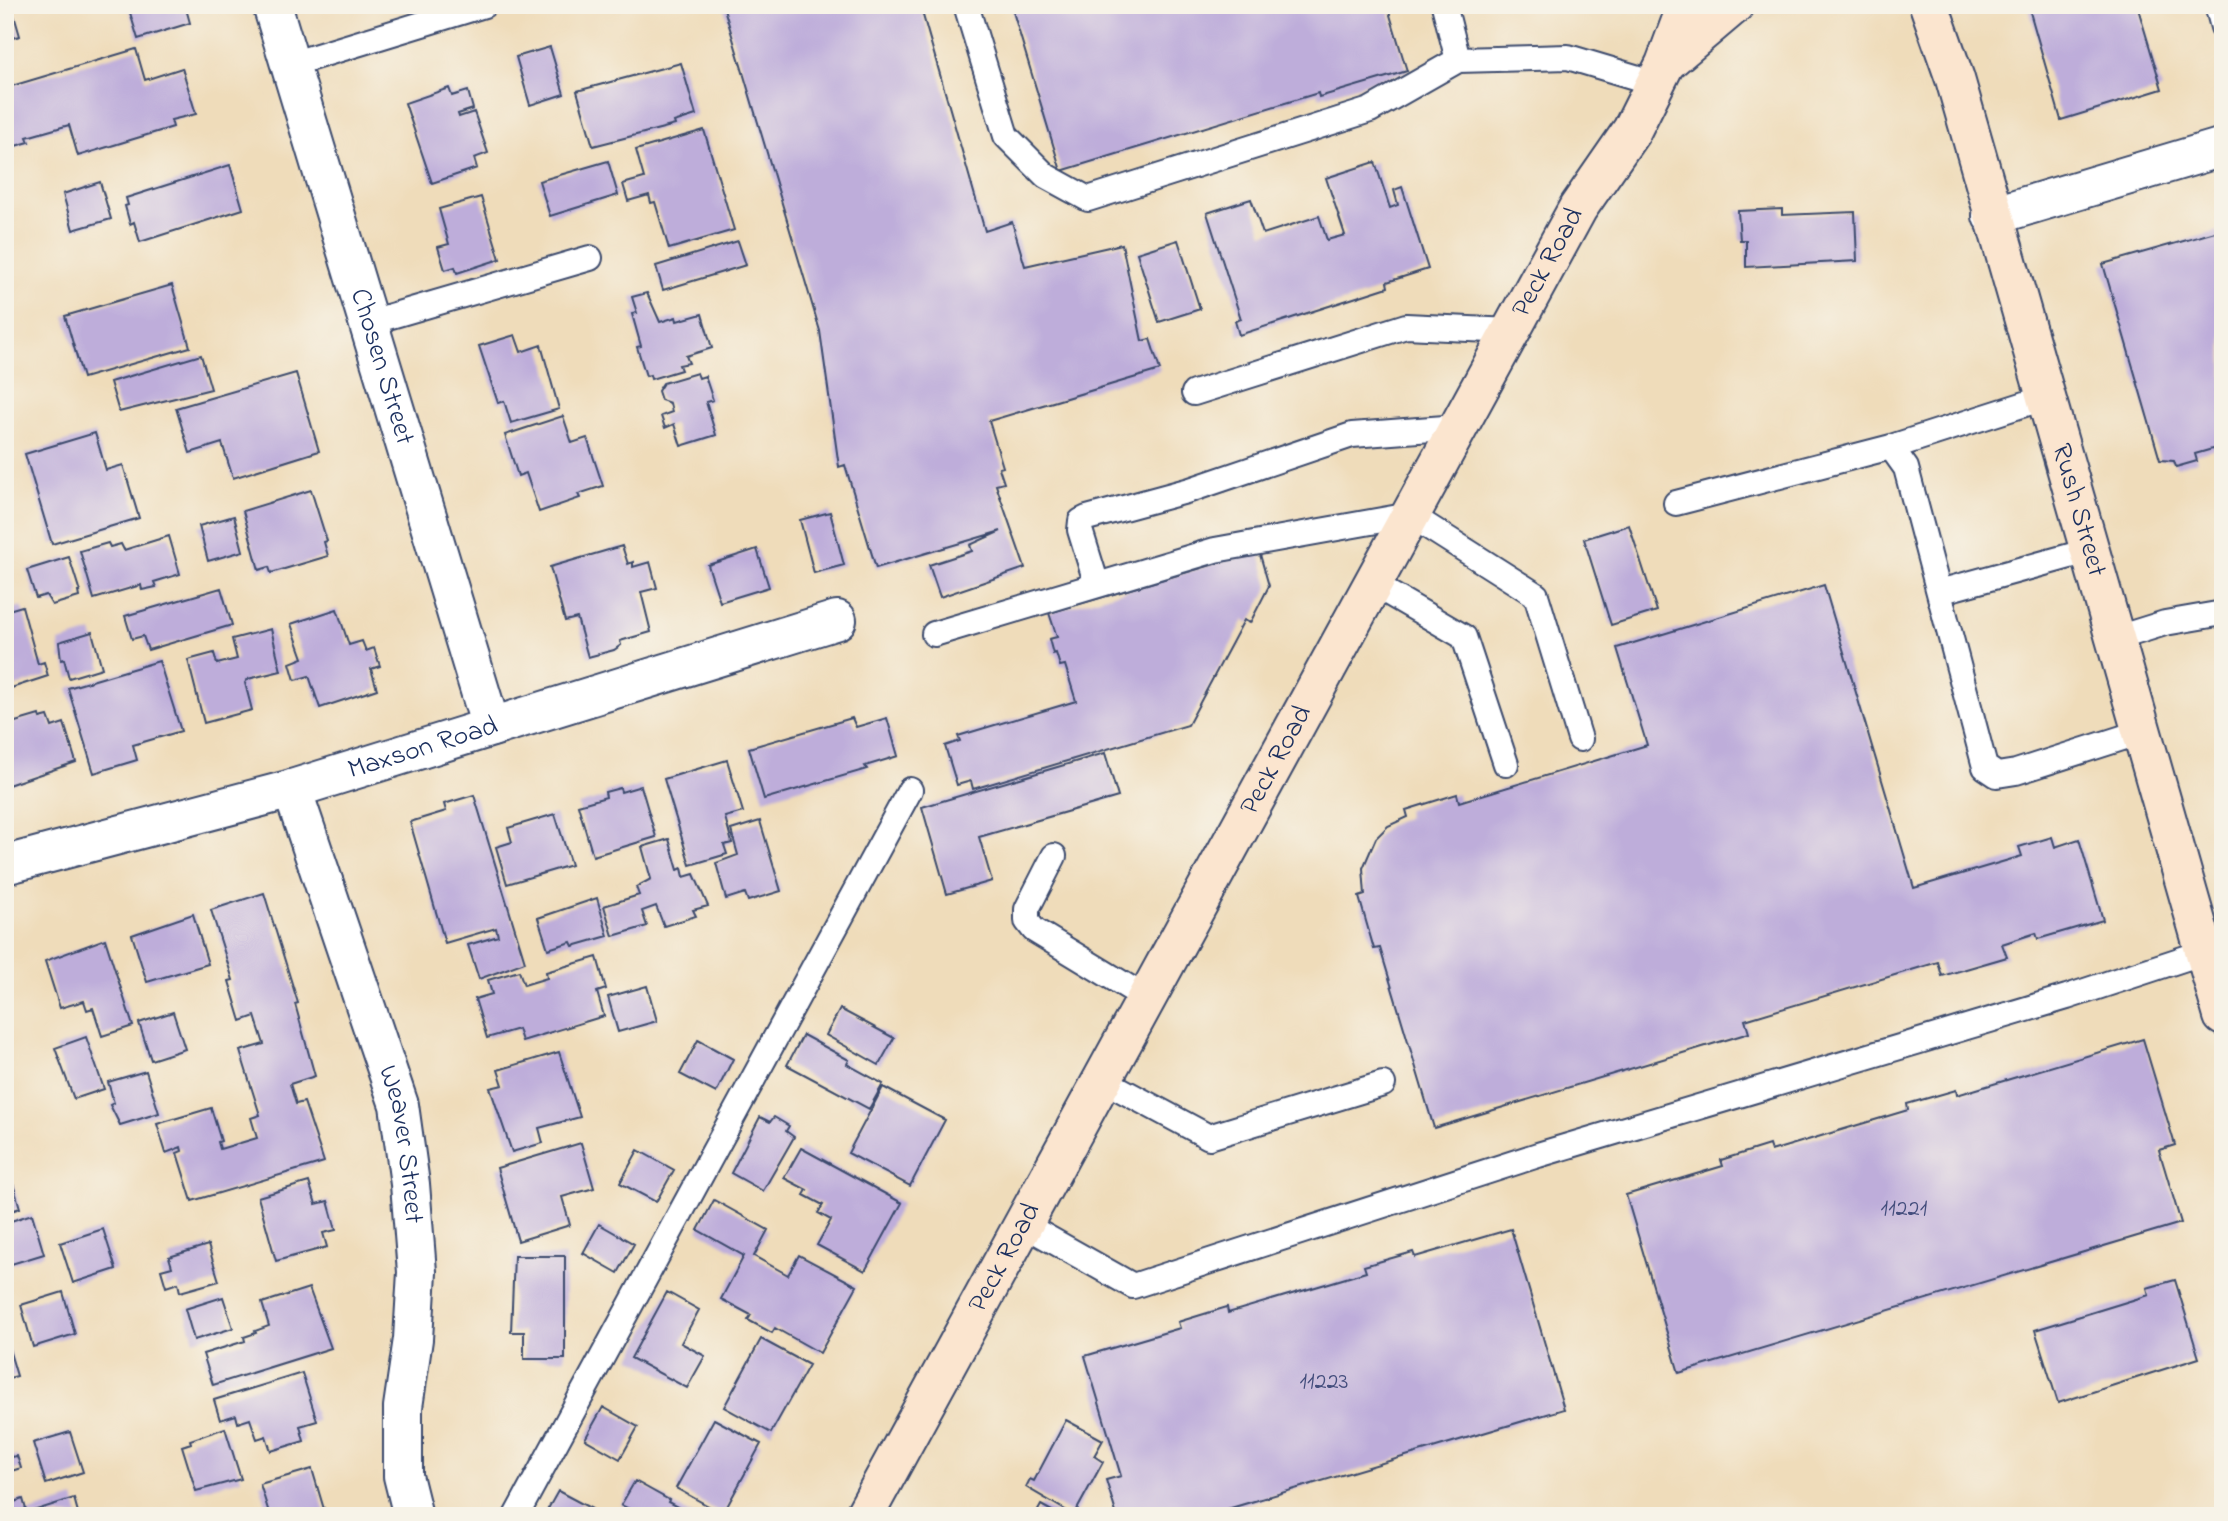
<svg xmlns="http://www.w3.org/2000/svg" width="2228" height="1521" viewBox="0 0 2228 1521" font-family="'Indie Flower',sans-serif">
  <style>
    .building { fill: #beadda }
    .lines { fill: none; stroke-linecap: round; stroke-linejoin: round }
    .lane-casing { stroke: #3b496c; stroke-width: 28 }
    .street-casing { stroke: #3b496c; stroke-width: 42 }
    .secondary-casing { stroke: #3b496c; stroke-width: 42 }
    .lane { stroke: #fff; stroke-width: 24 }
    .street { stroke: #fff; stroke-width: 38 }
    .secondary { stroke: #fbe5cf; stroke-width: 38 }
    .labels { text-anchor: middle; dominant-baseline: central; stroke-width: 7; stroke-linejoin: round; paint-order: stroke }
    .number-label { font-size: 24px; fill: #444e7d }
    .street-label { font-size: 28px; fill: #1b2f5e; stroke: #f7f3e8 }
  </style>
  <rect width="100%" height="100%" fill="#f7f3e8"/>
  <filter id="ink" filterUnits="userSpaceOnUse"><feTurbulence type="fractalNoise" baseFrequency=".0143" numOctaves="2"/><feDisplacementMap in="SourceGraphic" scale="14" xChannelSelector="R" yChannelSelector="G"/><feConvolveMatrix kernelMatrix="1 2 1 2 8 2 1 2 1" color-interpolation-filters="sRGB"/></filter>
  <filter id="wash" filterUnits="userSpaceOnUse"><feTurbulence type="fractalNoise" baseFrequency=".00686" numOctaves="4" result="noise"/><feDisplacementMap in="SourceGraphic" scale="28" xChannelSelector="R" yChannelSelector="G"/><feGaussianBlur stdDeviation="1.57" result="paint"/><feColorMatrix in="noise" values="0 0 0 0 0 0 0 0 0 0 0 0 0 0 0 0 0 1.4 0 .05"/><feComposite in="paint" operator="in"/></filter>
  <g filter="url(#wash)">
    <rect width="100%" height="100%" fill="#efdcba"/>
    <g id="blocks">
      <path class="building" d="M5 5H11L20 36 5 40Z
        M122 5H185L190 23 138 39 128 6 123 8Z
        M723 5H920L985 231 1012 222 1025 266 1122 244 1142 341 1150 339 1160 370 989 421 1003 467 999 468 1004 483 996 485 1025 568 940 597 929 565 972 551 970 545 1001 531 876 568 845 465 839 467 820 331Z
        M1011 5H1387L1407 71 1319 97 1318 93 1061 171Z
        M2028 5H2137L2162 89 2061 120Z
        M550 47 564 94 530 105 516 57Z
        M136 49 145 80 182 68 196 114 171 120 173 127 78 156 69 125 27 137 29 142 5 149V88Z
        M681 63 696 115 674 122 675 125 593 146 577 91Z
        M449 88 452 96 468 91 473 109 458 114 459 117 474 112 488 153 474 158 477 168 432 183 405 103Z
        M704 130 734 230 669 249 655 202 651 203 649 195 628 201 623 184 644 178 636 150Z
        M608 161 618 195 550 216 539 181Z
        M1375 162 1390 208 1398 205 1394 190 1402 187 1428 269 1387 282 1388 287 1239 335 1235 321 1241 319 1207 213 1251 199 1263 234 1319 216 1327 240 1345 235 1326 178Z
        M230 165 243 209 140 242 134 222 130 224 125 206 128 205 126 198Z
        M100 182 111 219 73 230 63 194Z
        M481 197 500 259 457 273 455 267 445 270 438 247 449 244 439 209Z
        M1782 209V215L1855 212 1857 261 1746 267V240H1740L1738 211Z
        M2222 230 2223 446 2195 454 2197 461 2176 467 2174 461 2160 460 2103 264Z
        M1178 240 1200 309 1159 322 1137 253Z
        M738 241 746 265 663 290 656 266Z
        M172 285 190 347 83 378 65 316Z
        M647 293 660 322 676 317 677 321 702 314 712 348 686 356 689 363 679 365 681 370 651 379 650 375 646 376 637 347 641 346 632 314 637 313 632 297Z
        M515 335 521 352 541 345 559 409 511 423 504 401 498 403 479 346Z
        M201 355 211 389 119 412 110 382Z
        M296 373 319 451 233 478 222 443 190 453 176 408Z
        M697 373 699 378 705 376 713 400 706 402 716 435 681 446 674 424 665 428 661 416 672 412 670 403 661 400 658 391 663 383Z
        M563 416 572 443 587 438 603 486 578 494 580 498 539 512 526 473 518 476 505 435Z
        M95 433 106 470 123 465 139 518 52 544 25 454Z
        M311 490 327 541 324 542 328 556 271 573 269 567 259 570 243 511Z
        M830 512 844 565 814 573 800 520Z
        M234 516 243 551 208 561 199 526Z
        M1629 525 1657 611 1611 625 1584 539Z
        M169 536 180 574 154 582 156 587 142 590 141 585 94 599 80 551 108 543 110 547 121 544 124 550Z
        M622 546 628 564 633 562V567L650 562 657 588 641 592 651 632 620 641 621 645 614 650 588 657 577 618 565 621 550 567Z
        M757 549 769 587 720 602 708 565Z
        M1259 551 1269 586 1250 623 1244 620 1188 725 973 789 971 781 957 785 945 746 960 741 958 736 1076 701 1065 665 1060 666 1056 653 1053 654 1049 639 1057 637 1049 613Z
        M5 557 11 573 5 575Z
        M69 557 80 592H78L79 597 52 605 46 595 36 598 27 570Z
        M1824 585 1914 888 2022 856 2019 847 2052 837 2055 847 2079 839 2103 920 2038 939 2036 933 2002 944 2007 957 1942 976 1938 962 1745 1020 1749 1033 1434 1128 1380 948 1374 949 1359 897 1365 895 1363 868 1376 838 1388 826 1408 817 1406 810 1457 794 1459 802 1647 745 1617 648Z
        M221 588 232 625 148 650 143 636 132 639 125 616Z
        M22 606 38 664 44 662 48 676 5 690V611Z
        M337 609 349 645 362 641 366 651 374 648 380 666 371 669 377 689 320 708 309 676 295 680 290 663 303 658 291 624Z
        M271 629 281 671 248 679 245 683 252 710 204 723 188 660 214 653 217 664 237 659 232 639Z
        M92 632 102 668 69 678 64 659 61 660 59 642Z
        M159 661 181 731 133 745 137 760 94 773 68 688Z
        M39 715 40 718 48 716 52 727 64 723 76 762 5 786V725Z
        M852 718 856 727 887 718 898 756 865 766 867 769 764 799 749 748Z
        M1105 753 1118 797 979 837 992 881 947 894 922 807Z
        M727 760 743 812 725 817 732 843 724 845 727 854 690 865 664 779Z
        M641 786 656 837 593 856 578 805 606 797 605 792 620 788 621 792Z
        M474 795 525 962 479 979 468 945 498 936 496 928 445 943 410 822 446 811 444 804Z
        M555 814 571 865 507 884 496 847 512 842 508 828Z
        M760 821 781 891 748 901 745 893 726 899 716 863 738 855 731 830Z
        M669 839 678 870 682 868 684 877 694 874 708 906 693 910 696 916 664 926 656 906 642 911 647 926 613 936 604 906 639 895 636 887 651 879 642 847Z
        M264 893 298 1003 295 1004 315 1076 290 1084 296 1104 304 1102 324 1162 192 1201 177 1153 182 1151 181 1147 166 1153 157 1124 211 1108 221 1141 218 1142 220 1149 257 1138 251 1118 260 1115 240 1051 264 1044 255 1016 241 1021 229 981 233 980 211 910Z
        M597 898 608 936 573 946 571 942 548 949 538 918Z
        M193 914 208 964 147 982 132 935Z
        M105 939 133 1026 102 1036 93 1008 87 1010 84 1001 60 1008 45 961Z
        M597 957 606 989 597 992 604 1016 522 1041 518 1029 487 1038 475 999 492 994 488 980 519 971 524 985 547 978 546 972Z
        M647 986 657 1021 618 1032 608 997Z
        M840 1009 894 1038 879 1065 826 1035Z
        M173 1012 185 1049 151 1060 139 1023Z
        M803 1035 849 1060 847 1064 883 1084 869 1109 787 1065Z
        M86 1037 104 1089 74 1099 55 1048Z
        M2143 1039 2175 1145 2159 1150 2181 1223 1679 1373 1626 1195 1723 1166 1721 1160 1769 1145 1771 1151 1908 1110 1907 1104 1956 1090 1957 1095Z
        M698 1040 733 1059 716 1093 680 1074Z
        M559 1052 580 1117 539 1128 543 1143 512 1152 490 1088 503 1085 498 1070Z
        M146 1071 159 1113 120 1125 110 1105 114 1103 108 1082Z
        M883 1087 945 1120 910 1186 848 1153Z
        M760 1117 770 1122 774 1117 789 1126 786 1131 794 1137 763 1191 731 1173Z
        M581 1143 594 1188 562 1197 570 1225 518 1241 497 1168Z
        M801 1148 902 1203 865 1271 817 1245 831 1220 818 1213 823 1205 804 1195 807 1190 784 1178Z
        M638 1150 674 1170 656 1202 620 1183Z
        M9 1170 20 1208 5 1213V1171Z
        M309 1182 316 1204 328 1201 336 1230 323 1233 327 1247 276 1261 258 1197Z
        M714 1200 768 1230 754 1256 788 1275 799 1255 857 1286 820 1353 775 1328 772 1333 748 1320 751 1315 721 1299 744 1256 698 1230Z
        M32 1214 44 1254 5 1266V1223Z
        M599 1224 634 1244 618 1273 583 1253Z
        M103 1229 116 1269 73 1283 60 1243Z
        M1511 1229 1564 1409 1204 1516H1117L1106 1480 1121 1476 1085 1356 1180 1328 1178 1322 1227 1307 1228 1313 1366 1272 1364 1266 1413 1252 1415 1257Z
        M208 1245 219 1281 180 1292 178 1283 166 1287 161 1270 172 1267 169 1257Z
        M514 1256H565V1359H524V1332H511Z
        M2175 1280 2199 1358 2058 1403 2035 1330 2149 1295 2147 1288Z
        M309 1288 331 1348 213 1385 203 1354 245 1341 244 1337 256 1333 255 1331 269 1326 262 1303Z
        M63 1292 75 1334 33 1347 21 1305Z
        M667 1292 699 1310 681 1343 705 1356 687 1388 631 1358Z
        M223 1297 233 1328 194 1340 185 1309Z
        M6 1339 17 1376 5 1379V1340Z
        M761 1339 809 1365 771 1433 724 1407Z
        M302 1373 317 1421 300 1426 304 1441 271 1451 266 1436 257 1439 250 1419 238 1423 236 1415 220 1420 214 1400Z
        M603 1407 638 1427 620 1459 585 1439Z
        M714 1419 761 1444 723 1514 676 1488Z
        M1066 1420 1103 1440 1094 1456 1103 1462 1074 1515 1026 1487 1030 1479 1034 1481Z
        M225 1428 241 1479 196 1491 182 1446 191 1443 190 1440Z
        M70 1432 83 1472 46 1484 33 1443Z
        M6 1441 11 1457 17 1456 21 1468 5 1473Z
        M312 1469 326 1516H270L260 1484Z
        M635 1481 669 1500 668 1502 694 1516H625L629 1509 621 1505Z
        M558 1491 592 1509 589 1516H544Z
        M74 1498 79 1516H5V1505L23 1499 27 1513Z
        M1041 1505 1061 1516H1035Z"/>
    </g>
  </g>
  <g filter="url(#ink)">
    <use href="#blocks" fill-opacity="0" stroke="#3b496c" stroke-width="2"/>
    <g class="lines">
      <g class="lane-casing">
        <path id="lane" d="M966 5 1006 136 1046 176 1088 199 1370 110 1458 60
          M1444 5 1458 60 1568 57 1655 83
          M2217 5 2223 27
          M288 65 484 5
          M367 323 590 258
          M1194 393 1406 326 1511 331
          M1891 447 2044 398
          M1676 503 1891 447 1906 468 1985 767 1997 775 2016 772 2141 732
          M1373 584 1464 637 1506 764
          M1097 585 1080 530 1081 521 1087 518 1190 490 1352 435 1458 427
          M1939 592 2088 551
          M934 634 1215 550 1410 515 1536 595 1580 739
          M2114 639 2165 623 2223 613
          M1054 856 1027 909V921L1034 930 1146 998
          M1101 1079 1209 1137 1383 1084
          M1023 1224 1133 1286 1538 1155 2067 997 2204 952
          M516 1516 910 790"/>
      </g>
      <g class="street-casing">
        <g id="street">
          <path id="s1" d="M272 5 491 727"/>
          <path d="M1992 216 2223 147"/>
          <path id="s2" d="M292 789 399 1105 410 1184 417 1272 413 1339 403 1407V1476L413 1516"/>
          <path id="s3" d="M5 865 292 789 837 620"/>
        </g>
      </g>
      <g class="secondary-casing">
        <g id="secondary">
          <path id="s4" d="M1929 5 1955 79 2223 1016"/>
          <path d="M1669 60 1734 5"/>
          <path id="s5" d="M864 1516 1578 208 1632 130 1665 64 1687 5"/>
        </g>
      </g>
      <use href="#lane" class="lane"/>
      <use href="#street" class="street"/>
      <use href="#secondary" class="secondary"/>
    </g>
  </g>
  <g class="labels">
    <g class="number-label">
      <text x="1904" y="1209">11221</text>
      <text x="1324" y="1382">11223</text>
    </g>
    <g class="street-label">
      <text stroke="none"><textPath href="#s5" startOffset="1428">Peck Road</textPath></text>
      <text stroke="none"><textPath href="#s1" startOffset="378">Chosen Street</textPath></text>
      <text stroke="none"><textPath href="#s4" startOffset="527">Rush Street</textPath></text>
      <text stroke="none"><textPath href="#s3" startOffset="434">Maxson Road</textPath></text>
      <text stroke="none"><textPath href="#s5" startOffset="861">Peck Road</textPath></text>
      <text stroke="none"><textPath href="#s2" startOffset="373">Weaver Street</textPath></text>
      <text stroke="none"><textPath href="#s5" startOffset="294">Peck Road</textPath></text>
    </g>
  </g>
  <rect width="2228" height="1521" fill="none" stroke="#f7f3e8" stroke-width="28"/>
</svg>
